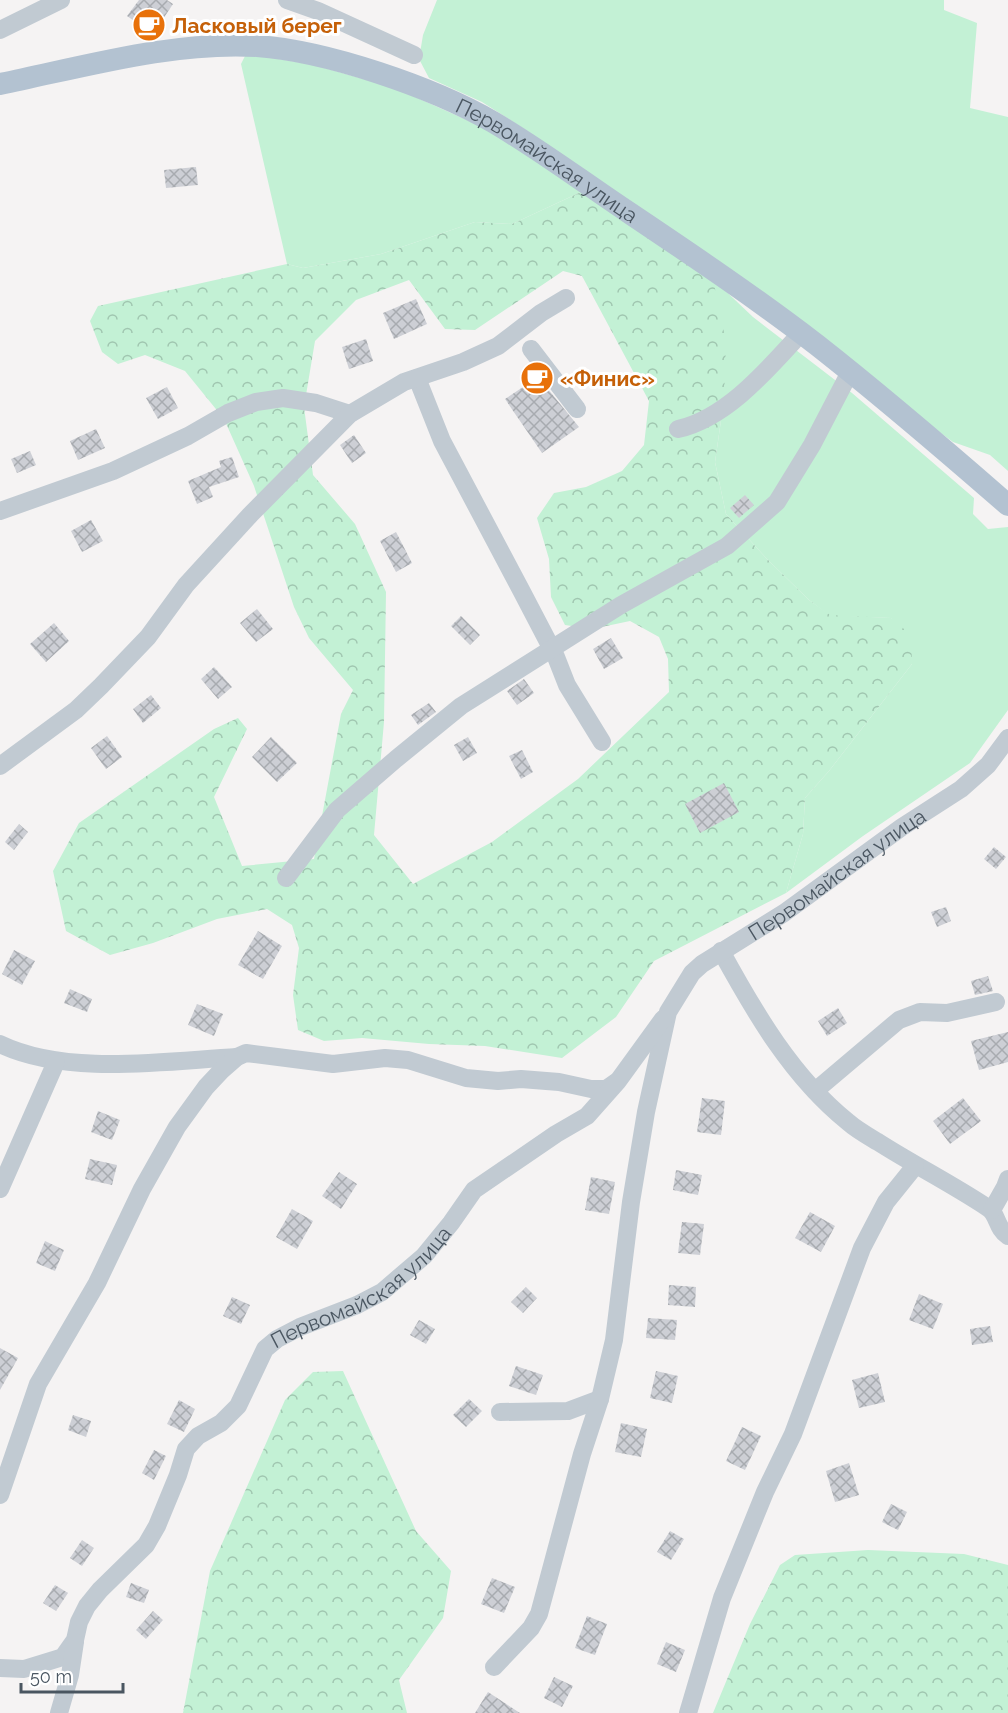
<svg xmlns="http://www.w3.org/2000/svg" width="1008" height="1713" viewBox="0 0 1008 1713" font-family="Raleway,sans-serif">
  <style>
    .green { fill: #c3f1d5 }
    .forest { fill: url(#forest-crowns); fill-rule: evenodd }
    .building { fill: url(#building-cross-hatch) }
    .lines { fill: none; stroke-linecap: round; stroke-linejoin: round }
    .minor { stroke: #c1cad2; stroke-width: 18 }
    .major { stroke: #b3c2d1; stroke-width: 22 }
    .labels { text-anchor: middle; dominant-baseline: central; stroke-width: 6; stroke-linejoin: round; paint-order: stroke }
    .food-label { font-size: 21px; font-weight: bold; fill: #c56008; stroke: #fff; text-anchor: start }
    .street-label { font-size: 21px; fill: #4a5661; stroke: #fff }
  </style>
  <defs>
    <pattern id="forest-crowns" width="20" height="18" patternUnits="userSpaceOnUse" patternTransform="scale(1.5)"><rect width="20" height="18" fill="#c3f1d5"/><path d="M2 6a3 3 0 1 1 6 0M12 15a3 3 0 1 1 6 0" fill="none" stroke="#a0c6b0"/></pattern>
    <pattern id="building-cross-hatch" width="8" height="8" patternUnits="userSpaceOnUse" patternTransform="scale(1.5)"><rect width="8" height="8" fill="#cdcfd5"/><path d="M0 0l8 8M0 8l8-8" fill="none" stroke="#a8abb0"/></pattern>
  </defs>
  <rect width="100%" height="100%" fill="#f5f3f3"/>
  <path class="green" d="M437 0H944V10L977 23 970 108 1008 117V471L990 455 953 442 529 132 482 102 429 78 419 59 423 35Z
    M255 55 314 65 395 88 496 133 581 192 512 224 475 222 381 254 303 268 287 264 241 64 245 56Z
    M713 279 753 317 852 393 974 498 973 514 988 529 1008 527V710L970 763 863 836 786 893 803 834 805 798 829 771 912 664 891 618 830 616 809 600 767 559 726 514 715 462 724 399Z"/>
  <path class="forest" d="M581 192 713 279 726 342 724 399 715 462 726 514 767 559 809 600 830 615 891 618 911 635 912 664 829 771 805 798 803 834 786 893 654 961 616 1017 562 1058 485 1046 429 1044 362 1038 324 1041 298 1030 293 995 299 948 292 925 267 909 217 919 153 943 110 955 66 931 53 871 79 823 214 729 238 718 247 729 214 797 242 866 314 859 341 714 353 690 309 638 294 607 254 486 224 419 185 371 145 355 118 364 102 352 90 321 98 306 287 264 303 268 381 254 475 222 512 224ZM563 271 582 276 649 401 644 445 622 471 586 487 554 493 537 518 549 559 551 597 565 625 592 629 630 621 659 637 668 659 669 692 578 779 492 842 413 884 374 835 384 722 386 592 355 524 313 475 304 407 315 341 356 300 409 280 445 329 475 330Z
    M343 1371 416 1531 451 1571 443 1618 399 1680 407 1713H183L210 1571 285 1400 313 1372Z
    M868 1550 964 1554 1008 1565V1713H713L750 1624 780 1565 795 1555Z"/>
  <path class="building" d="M139 0H167L173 4 153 34 127 16Z
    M196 167 198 185 166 188 164 170Z
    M416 299 427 324 394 339 383 313Z
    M366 339 373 361 349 369 342 347Z
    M538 377 579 427 542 453 505 399Z
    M167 387 178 408 158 419 146 398Z
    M96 429 105 448 78 460 70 441Z
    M354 435 366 453 352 463 340 445Z
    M30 451 36 465 17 473 11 459Z
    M232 457 239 477 209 487 213 497 197 504 188 481 221 467 219 461Z
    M745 495 754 505 739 518 730 508Z
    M91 520 103 541 82 552 71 531Z
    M396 532 412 563 396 572 380 541Z
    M257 609 273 629 256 642 240 623Z
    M461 616 480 635 470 645 451 626Z
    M54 623 69 641 46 662 30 644Z
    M611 638 623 658 604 669 593 649Z
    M214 667 232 687 218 699 201 679Z
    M524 679 534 693 517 705 507 691Z
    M151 695 161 708 143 723 133 709Z
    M429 703 436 712 418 725 411 715Z
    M107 736 122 757 106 769 91 748Z
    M271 737 297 763 277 782 252 757Z
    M468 737 477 753 463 761 454 745Z
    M522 750 533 772 521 779 509 756Z
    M724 783 739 812 700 833 685 804Z
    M19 824 28 832 14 850 5 842Z
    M994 847 1006 857 996 869 984 859Z
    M946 907 951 921 937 927 931 912Z
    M258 931 282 946 263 979 238 965Z
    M14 950 35 961 22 985 2 974Z
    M988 976 993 991 975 995 971 981Z
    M70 989 92 999 87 1012 64 1003Z
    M197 1004 223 1014 214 1036 188 1025Z
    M838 1008 847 1023 827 1036 818 1021Z
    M1008 1032V1062L979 1070 971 1041Z
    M702 1098 725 1101 721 1135 697 1132Z
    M963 1098 981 1121 950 1144 933 1121Z
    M98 1111 120 1120 112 1140 91 1132Z
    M90 1159 117 1165 112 1185 85 1179Z
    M676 1170 702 1175 698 1195 673 1190Z
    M339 1172 357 1184 341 1209 322 1196Z
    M591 1177 615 1182 609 1214 585 1210Z
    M292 1209 313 1221 297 1249 276 1237Z
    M810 1212 835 1226 821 1252 795 1238Z
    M682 1222 704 1224 700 1255 678 1253Z
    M45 1241 64 1250 55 1271 36 1263Z
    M669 1285 696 1287 695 1307 668 1305Z
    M526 1287 537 1298 523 1313 511 1302Z
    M919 1294 943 1304 933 1329 909 1320Z
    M232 1297 250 1305 241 1324 223 1316Z
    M648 1318 677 1320 675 1340 646 1338Z
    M419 1320 435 1329 426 1344 410 1335Z
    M990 1326 993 1342 972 1345 970 1329Z
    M0 1348 18 1358 0 1390Z
    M516 1366 543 1375 536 1395 509 1386Z
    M656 1371 678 1376 672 1403 650 1398Z
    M878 1373 885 1402 859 1408 852 1380Z
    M469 1399 482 1411 466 1427 453 1415Z
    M179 1400 195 1409 184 1432 167 1424Z
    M73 1415 91 1421 86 1437 68 1430Z
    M621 1423 647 1429 641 1457 615 1452Z
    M742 1427 761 1436 745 1470 726 1461Z
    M154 1450 166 1456 154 1480 142 1473Z
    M849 1463 859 1495 835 1502 826 1471Z
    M891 1504 907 1512 898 1530 882 1522Z
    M670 1531 684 1539 671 1560 657 1552Z
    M82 1540 94 1548 82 1566 70 1558Z
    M492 1578 515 1587 504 1613 481 1604Z
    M131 1583 149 1590 144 1603 126 1597Z
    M55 1585 68 1593 56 1611 43 1603Z
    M153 1611 163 1620 146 1639 136 1630Z
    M587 1616 607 1624 595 1655 575 1648Z
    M666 1642 685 1650 676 1672 657 1664Z
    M554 1677 573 1686 562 1707 544 1698Z
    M488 1692 520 1713H475Z"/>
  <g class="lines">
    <g class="minor">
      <path d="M287 0 318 11 414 55"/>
      <path d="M0 30 61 0"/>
      <path d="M531 349 577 409"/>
      <path d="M417 378 442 441 521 590 556 657 567 685 602 742"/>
      <path d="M678 429C727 418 768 369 801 333"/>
      <path d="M0 511 113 471 188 436 228 413 256 402 283 398 316 403 350 414"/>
      <path d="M0 766 76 710 101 686 148 637 186 585 251 514 350 414 404 382 463 362 498 346 541 313 566 298"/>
      <path d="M286 878 337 810 396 759 461 706 621 605 727 546 777 502 812 445 850 372"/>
      <path d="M721 951C755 1013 792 1077 848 1122 857 1130 868 1136 878 1142 914 1165 952 1184 988 1208 998 1214 996 1228 1008 1236"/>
      <path d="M0 1044C66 1076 165 1061 237 1057"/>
      <path d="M815 1091 899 1020 920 1012 947 1013 996 1002"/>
      <path d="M0 1189 56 1062"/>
      <path d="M992 1210 1005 1187 1008 1179"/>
      <path d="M500 1412 568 1411 600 1399"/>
      <path d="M0 1495 38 1384 97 1283 142 1189 177 1127 206 1087 221 1071 237 1057 246 1053 333 1064 385 1058 408 1060 466 1078 498 1081 521 1079 559 1082 591 1089H606L616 1082"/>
      <path id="s1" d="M494 1667 531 1628 539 1614 582 1454 600 1399 614 1340 631 1202 646 1112 668 1012 692 973 702 964 784 913 902 827 961 789 988 765 1008 738"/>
      <path id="s2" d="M0 1668 24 1669 63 1657 75 1640 79 1622 87 1606 100 1590 146 1545 157 1526 178 1475 186 1449 198 1436 221 1423 238 1406 265 1349 277 1339 300 1327 357 1305 382 1292 424 1256 451 1223 474 1190 556 1134 587 1116 618 1081 663 1019"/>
      <path d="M59 1713 70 1675 75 1642"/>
      <path d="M688 1713 722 1598 765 1492 793 1434 862 1248 886 1202 915 1166"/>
    </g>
    <path class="major" id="s3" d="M0 84C83 67 172 41 257 46 327 51 432 87 493 122 539 149 583 182 628 212 692 255 756 298 817 345 882 396 946 451 1008 505"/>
  </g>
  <defs>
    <g id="cafe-disc" transform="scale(1.725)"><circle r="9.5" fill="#e8710a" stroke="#fff"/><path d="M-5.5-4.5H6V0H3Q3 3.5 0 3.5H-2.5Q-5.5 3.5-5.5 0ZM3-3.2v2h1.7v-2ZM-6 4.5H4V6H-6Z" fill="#fff"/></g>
  </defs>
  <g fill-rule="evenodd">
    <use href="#cafe-disc" x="149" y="25"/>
    <use href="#cafe-disc" x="537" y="378"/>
  </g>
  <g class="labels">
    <g class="food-label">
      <text x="172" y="25">Ласковый берег</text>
      <text x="560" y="378">«Финис»</text>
    </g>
    <g class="street-label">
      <text stroke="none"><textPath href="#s3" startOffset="576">Первомайская улица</textPath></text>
      <text stroke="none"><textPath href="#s1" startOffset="908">Первомайская улица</textPath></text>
      <text stroke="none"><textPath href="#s2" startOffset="558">Первомайская улица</textPath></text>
    </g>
  </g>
  <path d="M21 1683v9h102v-9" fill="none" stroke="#4a5661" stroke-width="3"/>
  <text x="30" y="1683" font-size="18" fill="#4a5661" stroke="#ffffff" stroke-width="4.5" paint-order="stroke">50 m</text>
</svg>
